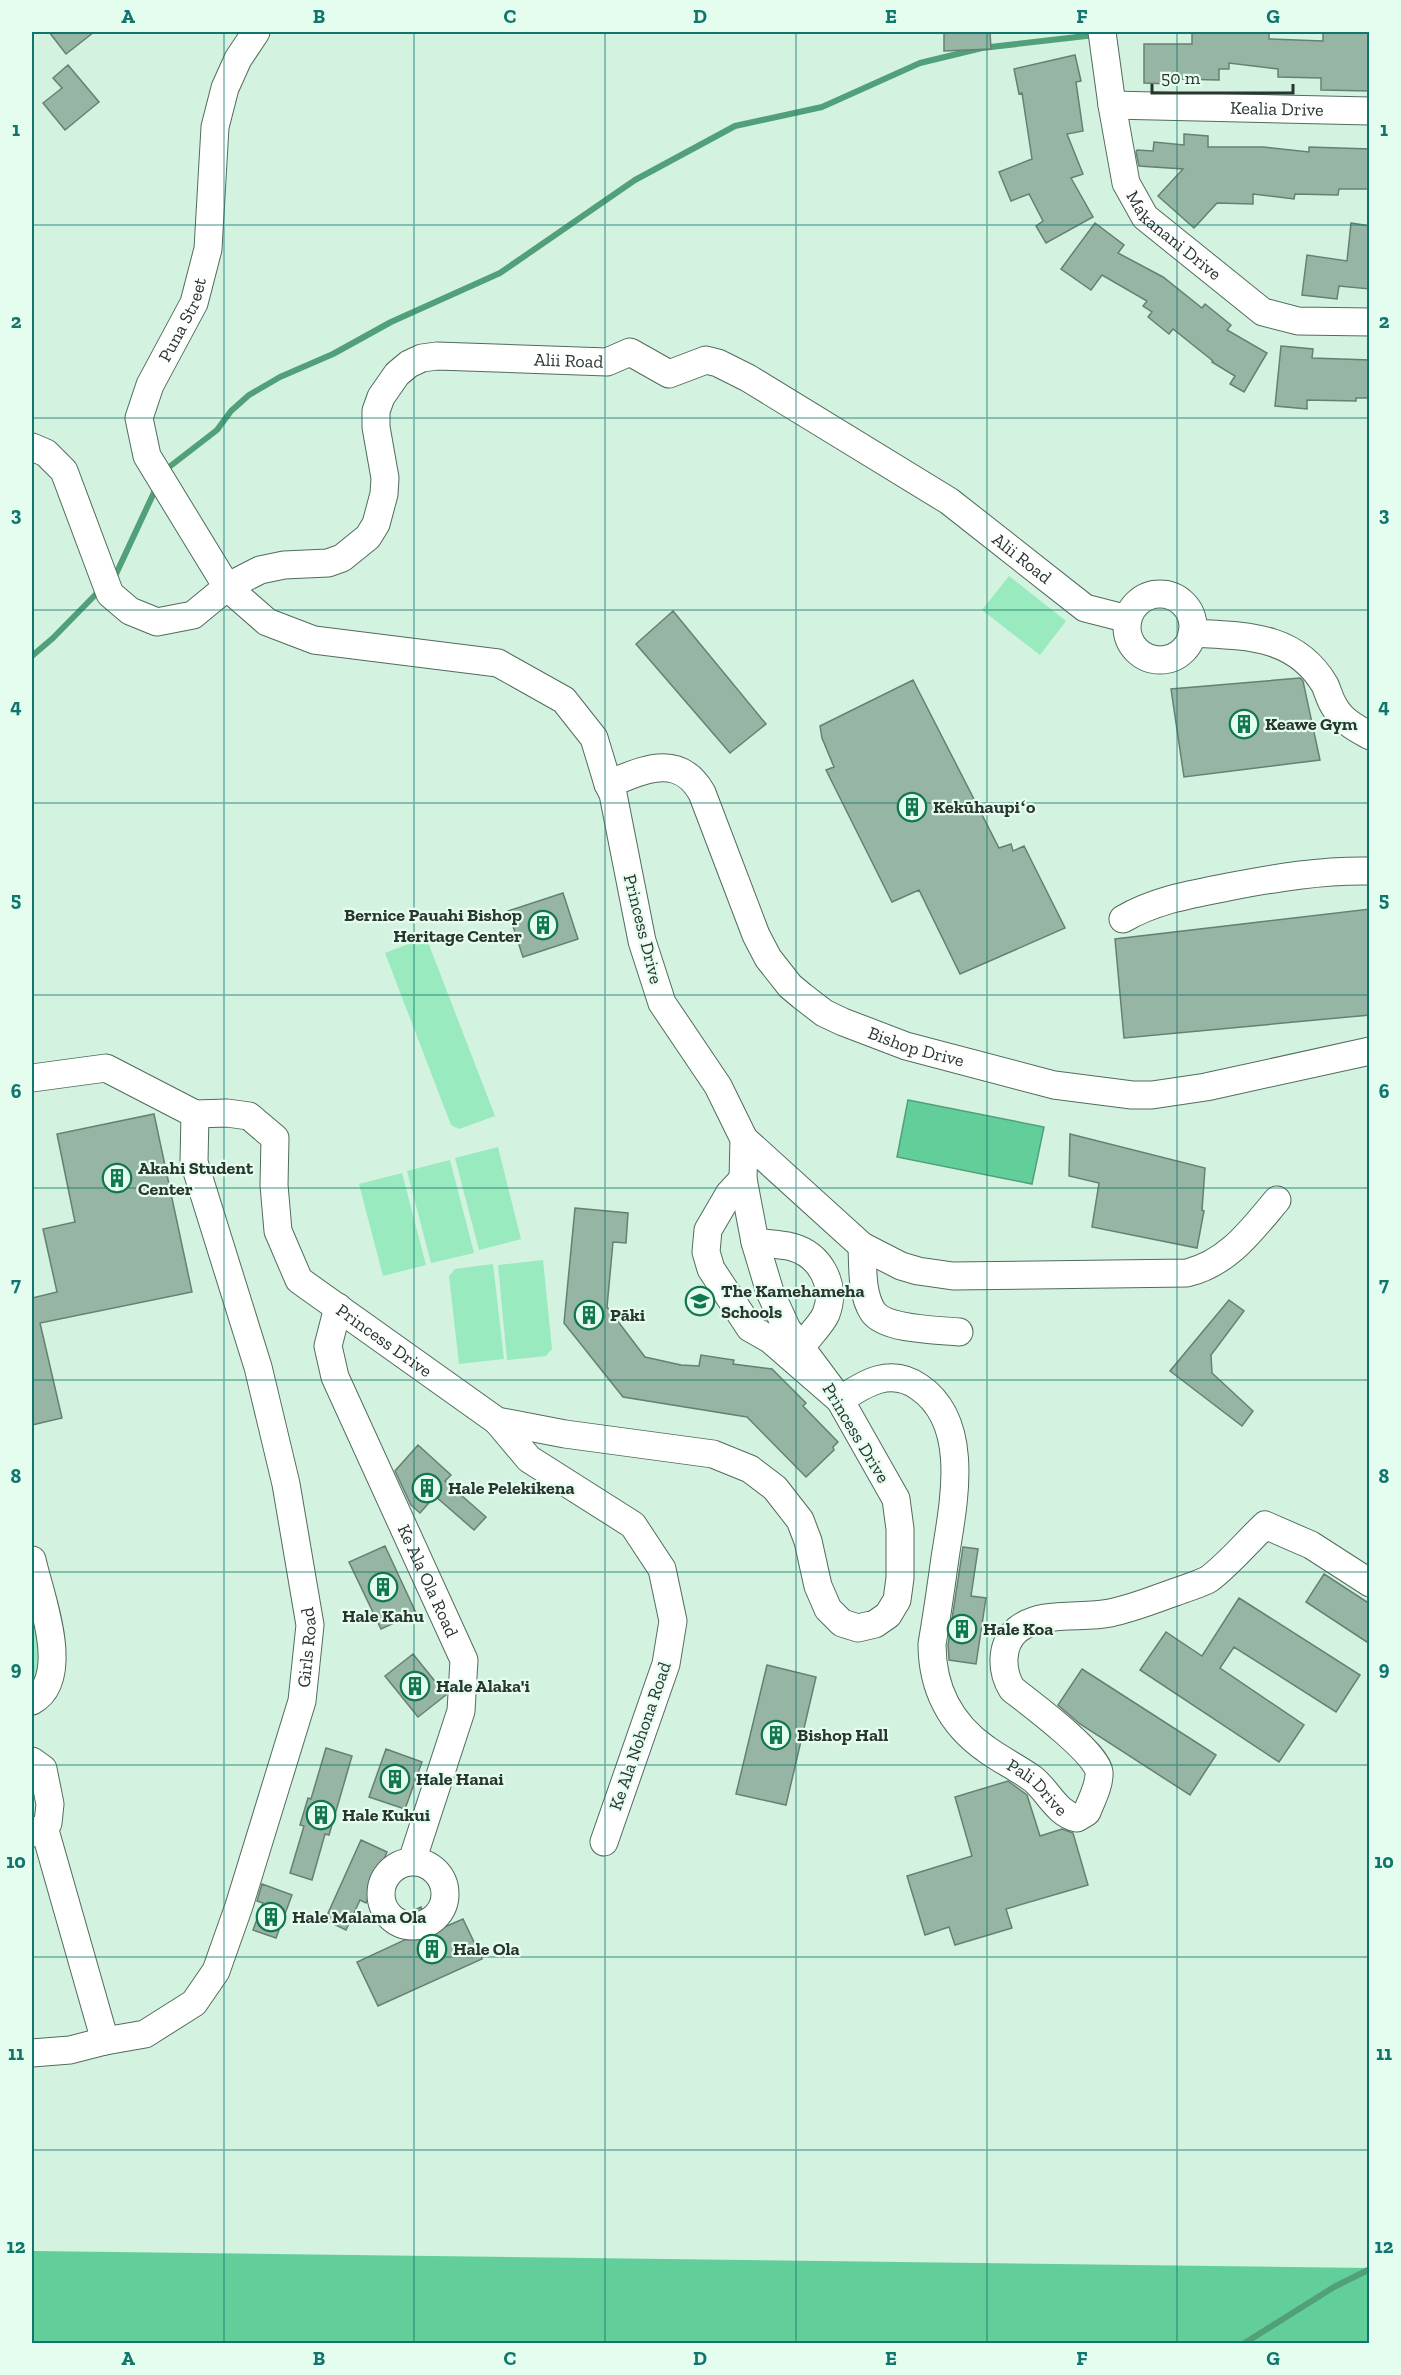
<svg xmlns="http://www.w3.org/2000/svg" width="1401" height="2375" viewBox="0 0 1401 2375" font-family="'Zilla Slab',serif">
  <style>
    .green { fill: #99eabf }
    .forest { fill: #62ce9a }
    .water { fill: #62ce9a; stroke: #51a07a; stroke-width: 1.5 }
    .lines { fill: none; stroke-linecap: round; stroke-linejoin: round }
    .stream { stroke: #51a07a; stroke-width: 6 }
    .building { fill: #97b5a4; stroke: #658171; stroke-width: 1.5 }
    .minor-casing { stroke: #516c5d; stroke-width: 29 }
    .minor { stroke: #fff; stroke-width: 27 }
    .grid { fill: none; stroke: #0f766e; stroke-width: 1.5; stroke-opacity: 0.55 }
    .labels { text-anchor: middle; dominant-baseline: central; stroke-width: 4.5; stroke-linejoin: round; paint-order: stroke }
    .street-label { font-size: 18px; fill: #29352f; stroke: #e5fdef }
    .poi-label { font-size: 18px; font-weight: bold; fill: #29352f; stroke: #e5fdef; text-anchor: start }
    .neatline { fill: none; stroke: #0f766e; stroke-width: 2 }
    .grid-label { font-size: 20px; text-anchor: middle; font-weight: bold; fill: #0f766e }
  </style>
  <rect width="100%" height="100%" fill="#d3f2e0"/>
  <path class="green" d="M1009 576 1066 621 1040 655 982 610Z
    M426 937 495 1116 459 1129 451 1125 385 953Z
    M498 1147 521 1239 479 1250 455 1158Z
    M450 1160 474 1253 431 1263 407 1171Z
    M402 1173 426 1265 383 1276 359 1184Z
    M543 1260 552 1349 546 1356 507 1360 498 1265Z
    M493 1264 504 1359 459 1364 449 1276 455 1269Z
    M32 1571 50 1664 32 1682Z"/>
  <path class="forest" d="M32 2251 1369 2268V2343H32Z"/>
  <path class="water" d="M908 1100 1044 1127 1032 1184 897 1157Z"/>
  <g class="lines">
    <path class="stream" d="M164 471 217 430 231 411 249 395 280 377 333 354 391 322 500 273 635 180 735 126 822 107 920 63 982 48 1095 35
      M111 579 116 574 157 486
      M32 656 53 638 100 590
      M1243 2344 1334 2287 1370 2269"/>
  </g>
  <path class="building" d="M49 32H94L66 54Z
    M944 32H990L991 49 944 51Z
    M1192 32H1269V39L1323 41V32H1370V91L1321 90V78L1278 77V69L1229 63V69H1219V80L1172 79V84L1144 83V44H1192Z
    M1075 55 1081 81 1076 82 1083 131 1067 134 1083 174 1071 178 1093 217 1046 243 1036 226 1043 221 1029 194 1011 201 999 172 1032 159 1022 93 1019 94 1014 69Z
    M68 65 99 102 65 130 43 103 62 88 53 78Z
    M1184 134 1208 136V147H1264L1309 152V147L1370 149V189H1339L1338 195 1295 194 1294 199 1253 194V204L1217 203 1194 228 1158 196 1183 169 1139 166 1136 152 1137 150 1153 151 1154 142 1184 145Z
    M1095 223 1124 245 1118 253 1163 277 1202 308 1205 304 1231 325 1227 330 1267 353 1244 392 1230 384 1235 376 1212 362 1213 361 1173 329 1169 334 1148 317 1152 312 1143 306 1147 301 1102 275 1091 290 1061 269Z
    M1351 223 1370 226V289L1339 286 1337 299 1302 295 1307 255 1347 261Z
    M1281 346 1313 349 1312 358 1370 360V398H1356V401L1307 400V409L1275 406Z
    M673 611 766 724 730 753 636 644Z
    M1300 678 1303 681 1320 760 1184 777 1171 689Z
    M913 680 999 848 1011 844 1013 851 1024 846 1065 928 960 974 919 890 892 902 826 770 834 767 822 738 820 726Z
    M563 893 578 939 523 957 508 911Z
    M1370 909V1015L1124 1038 1115 939Z
    M154 1114 192 1292 40 1323 62 1418 32 1425V1298L57 1292 43 1229 75 1222 57 1134Z
    M1070 1134 1205 1168 1202 1210 1204 1211 1197 1248 1092 1227 1099 1183 1069 1176Z
    M575 1208 628 1213 626 1243 613 1242 607 1307 645 1357 681 1365 699 1366 701 1355 734 1360 733 1364 772 1369 806 1403 803 1406 838 1442 833 1447 834 1450 806 1477 747 1417 623 1397 564 1323Z
    M1229 1300 1244 1311 1211 1355 1212 1373 1253 1411 1242 1426 1170 1371Z
    M418 1445 451 1475 445 1481 486 1517 474 1530 435 1496 420 1513 411 1505 395 1471Z
    M385 1546 416 1613 381 1629 349 1562Z
    M963 1547 978 1549 971 1596 986 1598 976 1664 949 1660V1658L948 1645Z
    M1324 1574 1370 1604V1644L1306 1602Z
    M1239 1598 1360 1675 1336 1712 1234 1647 1220 1668 1304 1725 1279 1762 1140 1670 1166 1632 1202 1656Z
    M413 1654 446 1695 418 1717 385 1676Z
    M767 1665 816 1677 786 1805 736 1794Z
    M1082 1669 1216 1755 1190 1795 1080 1724 1058 1705Z
    M326 1748 352 1756 329 1835 325 1834 312 1880 290 1873 304 1826 300 1825 308 1798 311 1799Z
    M386 1749 422 1762 405 1809 369 1797Z
    M1008 1781 1027 1795 1040 1836 1062 1829 1073 1833 1088 1885 1006 1909 1012 1928 955 1945 949 1927 925 1935 907 1876 972 1856 955 1797Z
    M361 1840 387 1852 366 1903 360 1900 346 1930 325 1920Z
    M262 1884 292 1895 276 1938 253 1930 263 1903 257 1901Z
    M421 1907 433 1932 463 1919 482 1959 378 2006 357 1962 409 1938 399 1917Z"/>
  <g class="lines">
    <g class="minor-casing">
      <g id="minor">
        <path id="s1" d="M1102 32 1112 105 1126 183 1145 217 1263 312 1298 321 1370 322"/>
        <path id="s2" d="M1112 105 1370 111"/>
        <path id="s3" d="M32 447 46 453 64 471 110 594 130 611 157 622 193 615 227 587 260 570 284 565 328 563 342 558 368 537 376 524 384 494 385 478 376 427V411L381 397 397 374 409 364 422 358 437 356 607 362 630 352 669 374 706 360 718 363 748 378 949 501 1085 608 1128 619"/>
        <circle cx="1160" cy="627" r="33"/>
        <path d="M1192 633C1244 636 1295 634 1325 685 1328 692 1330 700 1334 706 1342 721 1356 728 1370 736"/>
        <path id="s4" d="M608 784C642 771 678 751 702 793L756 935 768 958 790 986 802 996 824 1013 843 1022 906 1046 1054 1085 1132 1095H1152L1206 1087 1370 1051"/>
        <path d="M1123 919C1155 900 1192 894 1228 887 1275 878 1322 870 1370 871"/>
        <path id="s5" d="M32 1078 106 1068 195 1114 227 1113 249 1116 275 1138 274 1185 278 1231 299 1280 497 1421 565 1434 713 1454 750 1469 775 1488 800 1520 808 1541 818 1586 828 1609 842 1623 858 1628 875 1624 888 1615 897 1600 900 1578V1529L896 1499 840 1400 787 1329 770 1292 755 1242 743 1179 744 1139 718 1086 662 1003 642 941 613 794 608 784 594 738 564 700 498 663 314 640 267 622 227 587 147 456 139 418 150 385 194 303 208 249 215 127 225 88 238 59 256 32"/>
        <path d="M744 1139 862 1246 901 1266 918 1271 953 1276 1187 1273C1228 1263 1251 1231 1277 1200"/>
        <path id="s6" d="M743 1179 729 1194 708 1230 706 1252 711 1269 750 1328 771 1340 840 1400C865 1383 891 1367 919 1387 972 1423 953 1505 945 1558 941 1587 937 1615 932 1644 932 1687 950 1724 986 1749 1001 1760 1018 1768 1033 1779 1048 1791 1057 1814 1077 1818L1087 1812C1091 1801 1100 1785 1099 1772 1097 1753 1030 1703 1012 1689 1001 1671 1000 1645 1017 1630 1041 1610 1081 1619 1110 1613 1135 1608 1160 1597 1184 1589 1192 1586 1202 1583 1209 1579 1229 1564 1247 1542 1265 1525L1311 1545 1370 1583"/>
        <path d="M755 1242C767 1244 780 1244 792 1247 821 1255 837 1286 826 1314 821 1325 808 1337 801 1347"/>
        <path d="M862 1246C863 1266 861 1294 873 1312 886 1330 938 1330 959 1332"/>
        <path id="s7" d="M338 1307 328 1346 335 1377 464 1660 461 1711 412 1861"/>
        <path d="M497 1421 529 1459 633 1525 662 1569 673 1621 666 1664 604 1842"/>
        <path d="M32 1560C40 1596 73 1678 32 1701"/>
        <path d="M32 1761 43 1769 50 1804 48 1823 39 1831 32 1833"/>
        <path d="M44 1827 105 2041"/>
        <circle cx="413" cy="1894" r="32"/>
        <path id="s8" d="M32 2053 70 2050 105 2041 145 2034 194 2003 216 1971 239 1906 302 1701 310 1625 286 1484 258 1367 194 1162 195 1114"/>
      </g>
    </g>
    <use href="#minor" class="minor"/>
  </g>
  <path class="grid" d="M224 32V2344M414 32V2344M605 32V2344M796 32V2344M987 32V2344M1177 32V2344M32 225H1370M32 418H1370M32 610H1370M32 803H1370M32 995H1370M32 1188H1370M32 1380H1370M32 1572H1370M32 1765H1370M32 1957H1370M32 2150H1370"/>
  <defs>
    <g id="building-ring" transform="scale(1.5)"><circle r="9.5" fill="#e5fdef" stroke="#11774f" stroke-width="1.5"/><path d="M-4-6H4V6H1V3H-1V6H-4ZM-2.5-4.3h1.7v1.8h-1.7ZM.8-4.3h1.7v1.8H.8ZM-2.5-1h1.7V.8h-1.7ZM.8-1h1.7V.8H.8Z" fill="#11774f"/></g>
    <g id="school-ring" transform="scale(1.5)"><circle r="9.5" fill="#e5fdef" stroke="#11774f" stroke-width="1.5"/><path d="M0-5L7-2L0 1L-7-2ZM-4 1L0 2.5L4 1V4Q0 6-4 4Z" fill="#11774f"/></g>
  </defs>
  <g fill-rule="evenodd">
    <use href="#building-ring" x="1244" y="724"/>
    <use href="#building-ring" x="912" y="807"/>
    <use href="#building-ring" x="543" y="925"/>
    <use href="#building-ring" x="117" y="1178"/>
    <use href="#school-ring" x="700" y="1301"/>
    <use href="#building-ring" x="589" y="1315"/>
    <use href="#building-ring" x="427" y="1488"/>
    <use href="#building-ring" x="383" y="1587"/>
    <use href="#building-ring" x="962" y="1629"/>
    <use href="#building-ring" x="415" y="1686"/>
    <use href="#building-ring" x="776" y="1735"/>
    <use href="#building-ring" x="395" y="1779"/>
    <use href="#building-ring" x="321" y="1815"/>
    <use href="#building-ring" x="271" y="1917"/>
    <use href="#building-ring" x="432" y="1949"/>
  </g>
  <g class="labels">
    <g class="street-label">
      <text stroke="none"><textPath href="#s2" startOffset="165">Kealia Drive</textPath></text>
      <text stroke="none"><textPath href="#s1" startOffset="225">Makanani Drive</textPath></text>
      <text stroke="none"><textPath href="#s5" startOffset="2812">Puna Street</textPath></text>
      <text stroke="none"><textPath href="#s3" startOffset="812">Alii Road</textPath></text>
      <text stroke="none"><textPath href="#s3" startOffset="1334">Alii Road</textPath></text>
      <text transform="translate(643 929) rotate(76)">Princess Drive</text>
      <text stroke="none"><textPath href="#s4" startOffset="462">Bishop Drive</textPath></text>
      <text stroke="none"><textPath href="#s5" startOffset="514">Princess Drive</textPath></text>
      <text transform="translate(856 1433) rotate(59)">Princess Drive</text>
      <text stroke="none"><textPath href="#s7" startOffset="296">Ke Ala Ola Road</textPath></text>
      <text stroke="none"><textPath href="#s8" startOffset="549">Girls Road</textPath></text>
      <text transform="translate(640 1736) rotate(-71)">Ke Ala Nohona Road</text>
      <text stroke="none"><textPath href="#s6" startOffset="832">Pali Drive</textPath></text>
    </g>
    <g class="poi-label">
      <text x="1265" y="724">Keawe Gym</text>
      <text x="933" y="807">Kekūhaupiʻo</text>
      <text x="522" y="915" text-anchor="end">Bernice Pauahi Bishop<tspan x="522" dy="21">Heritage Center</tspan></text>
      <text x="138" y="1168">Akahi Student<tspan x="138" dy="21">Center</tspan></text>
      <text x="721" y="1291">The Kamehameha<tspan x="721" dy="21">Schools</tspan></text>
      <text x="610" y="1315">Pāki</text>
      <text x="448" y="1488">Hale Pelekikena</text>
      <text x="383" y="1616" text-anchor="middle">Hale Kahu</text>
      <text x="983" y="1629">Hale Koa</text>
      <text x="436" y="1686">Hale Alaka'i</text>
      <text x="797" y="1735">Bishop Hall</text>
      <text x="416" y="1779">Hale Hanai</text>
      <text x="342" y="1815">Hale Kukui</text>
      <text x="292" y="1917">Hale Malama Ola</text>
      <text x="453" y="1949">Hale Ola</text>
    </g>
  </g>
  <rect width="1401" height="2375" fill="none" stroke="#e5fdef" stroke-width="66"/>
  <path d="M1152 84v9h141v-9" fill="none" stroke="#29352f" stroke-width="3"/>
  <text x="1161" y="84" font-size="18" fill="#29352f" stroke="#e5fdef" stroke-width="4.5" paint-order="stroke">50 m</text>
  <rect x="33" y="33" width="1335" height="2309" class="neatline"/>
  <g class="grid-label">
    <text x="128" y="23">A</text>
    <text x="319" y="23">B</text>
    <text x="510" y="23">C</text>
    <text x="700" y="23">D</text>
    <text x="891" y="23">E</text>
    <text x="1082" y="23">F</text>
    <text x="1273" y="23">G</text>
    <text x="16" y="136">1</text>
    <text x="1384" y="136">1</text>
    <text x="16" y="328">2</text>
    <text x="1384" y="328">2</text>
    <text x="16" y="521">3</text>
    <text x="1384" y="521">3</text>
    <text x="16" y="713">4</text>
    <text x="1384" y="713">4</text>
    <text x="16" y="906">5</text>
    <text x="1384" y="906">5</text>
    <text x="16" y="1098">6</text>
    <text x="1384" y="1098">6</text>
    <text x="16" y="1291">7</text>
    <text x="1384" y="1291">7</text>
    <text x="16" y="1483">8</text>
    <text x="1384" y="1483">8</text>
    <text x="16" y="1675">9</text>
    <text x="1384" y="1675">9</text>
    <text x="16" y="1868">10</text>
    <text x="1384" y="1868">10</text>
    <text x="16" y="2060">11</text>
    <text x="1384" y="2060">11</text>
    <text x="16" y="2253">12</text>
    <text x="1384" y="2253">12</text>
    <text x="128" y="2365">A</text>
    <text x="319" y="2365">B</text>
    <text x="510" y="2365">C</text>
    <text x="700" y="2365">D</text>
    <text x="891" y="2365">E</text>
    <text x="1082" y="2365">F</text>
    <text x="1273" y="2365">G</text>
  </g>
</svg>
